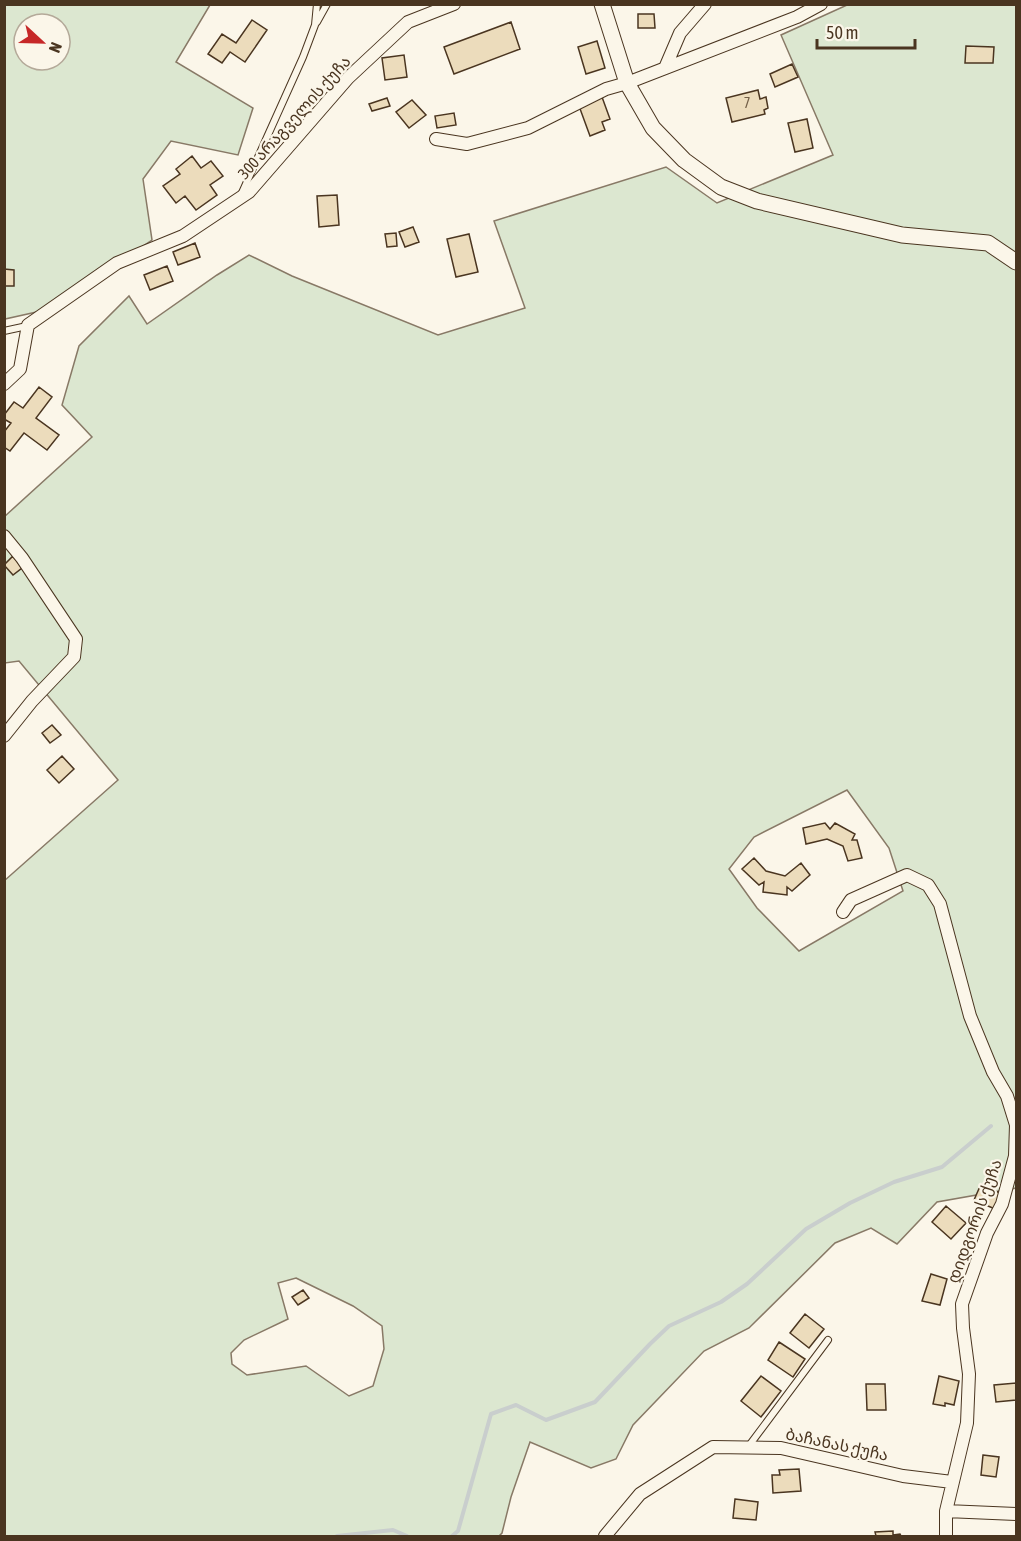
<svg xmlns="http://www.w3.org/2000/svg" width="1021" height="1541" viewBox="0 0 1021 1541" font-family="'Asap Condensed','Noto Sans Georgian',sans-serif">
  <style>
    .green { fill: #dce7d0; stroke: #887966; stroke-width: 1.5; fill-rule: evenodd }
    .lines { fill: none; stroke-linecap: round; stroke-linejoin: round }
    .stream { stroke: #c9cecd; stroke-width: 4 }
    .building { fill: #ecdcbc; stroke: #4a3520; stroke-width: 1.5 }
    .service-casing { stroke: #4a3520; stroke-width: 8 }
    .minor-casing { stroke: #4a3520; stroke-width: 14 }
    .tertiary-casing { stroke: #4a3520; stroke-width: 17 }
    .service { stroke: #fbf6e9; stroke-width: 6 }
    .minor { stroke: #fbf6e9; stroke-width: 12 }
    .tertiary { stroke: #fbf6e9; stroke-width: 15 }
    .labels { text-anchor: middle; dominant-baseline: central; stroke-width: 4.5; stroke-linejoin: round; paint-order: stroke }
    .number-label { font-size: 14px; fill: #725f47 }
    .street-label { font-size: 16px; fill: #4a3520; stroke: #fbf6e9 }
  </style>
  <rect width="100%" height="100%" fill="#fbf6e9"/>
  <path class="green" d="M4 5H210L176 62 253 108 238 155 171 141 143 179 152 240 50 309 5 319ZM24 24H60V60H24Z
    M847 5H1016V1188L937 1202 897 1244 871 1228 835 1243 749 1328 704 1351 633 1425 616 1459 591 1468 530 1442 511 1497 502 1533 499 1536H5L4 881 118 780 19 661 5 663 4 517 92 437 62 405 79 346 129 296 147 324 217 275 249 255 292 276 438 335 525 308 494 221 666 167 717 203 833 155 781 35ZM847 790 889 848 903 891 799 951 757 908 729 869 754 837ZM296 1278 353 1306 382 1326 384 1349 373 1386 349 1396 306 1366 247 1375 232 1364 231 1353 244 1340 288 1319 278 1283Z"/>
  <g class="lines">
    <path class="stream" d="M337 1536 393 1530 407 1536
      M452 1536 458 1531 491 1414 516 1405 546 1420 595 1402 650 1344 669 1326 721 1302 747 1284 806 1229 850 1203 894 1182 942 1167 991 1126"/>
  </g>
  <path class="building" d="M638 14H654L655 28H638Z
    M252 20 267 30 245 62 230 52 222 63 208 54 222 34 236 43Z
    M511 22 520 49 454 74 444 47Z
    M597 41 605 68 586 74 578 47Z
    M966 46 994 47 993 63H965Z
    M404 55 407 77 385 80 382 58Z
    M792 64 798 77 775 87 770 74Z
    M758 90 760 99 766 97 768 108 764 110 765 114 732 122 726 98Z
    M602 97 610 119 602 122 605 130 590 136 579 106Z
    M387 98 390 106 372 111 369 104Z
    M412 100 426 115 409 128 396 112Z
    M454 113 456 125 437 128 435 116Z
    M807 119 813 148 795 152 788 123Z
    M192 156 201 168 211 161 223 176 210 185 217 195 196 210 185 196 176 203 163 186 180 174 176 169Z
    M337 195 339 225 319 227 317 196Z
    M413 227 419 242 405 247 399 232Z
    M396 233 397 246 387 247 385 234Z
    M469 234 478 272 456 277 447 239Z
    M195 243 200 257 178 265 173 252Z
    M167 266 173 281 150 290 144 275Z
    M4 269 14 270V286H4Z
    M39 387 52 397 36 418 59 435 47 450 24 433 10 451 4 447V432L11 423 4 419V415L14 402 23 408Z
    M13 556 22 568 13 575 4 565Z
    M52 725 61 735 50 743 42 733Z
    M62 756 74 769 59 783 47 770Z
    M825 823 830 829 835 823 855 834 852 840H857L862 858 848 861 843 846 827 839 806 844 803 828Z
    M754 858 766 871 785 876 801 863 810 875 792 891 787 887V895L763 892 764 882 759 885 742 869Z
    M981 1184 1002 1194 995 1209 974 1200Z
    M946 1206 966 1223 951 1239 932 1222Z
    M931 1274 947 1279 940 1305 922 1301Z
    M303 1290 309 1298 298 1305 292 1297Z
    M805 1314 824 1329 809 1348 790 1333Z
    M779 1342 805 1359 793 1377 768 1360Z
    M761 1376 781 1391 761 1417 741 1401Z
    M939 1376 959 1381 954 1405 945 1403V1406L933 1404Z
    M1016 1383V1400L996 1402 994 1385Z
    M866 1384H885L886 1410H867Z
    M983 1455 999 1457 996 1477 981 1475Z
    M799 1469 801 1491 773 1493 772 1475H780L779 1470Z
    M735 1499 758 1502 756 1520 733 1518Z
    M893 1531V1535L900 1534 901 1536H876L875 1532Z"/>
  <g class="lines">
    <g class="service-casing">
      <path id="service" d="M317 22 327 4
        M241 195 303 57 315 25 317 4
        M4 331 27 326
        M748 1447 828 1340"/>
    </g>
    <g class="minor-casing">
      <path id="minor" d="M665 68 680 33 705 4
        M436 139 467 144 528 128 606 89 627 83 797 17 821 4
        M4 384 20 369 28 325 117 263 183 236 249 192 348 78 408 22 454 4
        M4 536 22 558 76 639 74 657 32 701 4 736
        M843 912 851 900 907 875 928 885 940 904 970 1016 993 1072 1007 1096 1016 1125 1015 1156 1002 1204 987 1233 962 1304 963 1328 969 1374 967 1423 946 1511V1536
        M946 1511 1016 1514
        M605 1536 640 1494 713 1447 781 1448 903 1476 952 1482"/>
    </g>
    <g class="tertiary-casing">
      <path id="tertiary" d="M602 4 627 83 653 128 684 160 721 187 757 201 902 235 988 243 1016 262"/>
    </g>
    <use href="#service" class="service"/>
    <use href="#minor" class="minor"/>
    <use href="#tertiary" class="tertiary"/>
  </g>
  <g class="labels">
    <g class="number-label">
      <text x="747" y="103">7</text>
    </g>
    <g class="street-label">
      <text transform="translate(294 117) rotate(-48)">300 არაგველის ქუჩა</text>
      <text transform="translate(974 1221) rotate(-70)">დიდგორის ქუჩა</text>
      <text transform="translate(837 1444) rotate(12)">ბაჩანას ქუჩა</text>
    </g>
  </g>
  <rect width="1021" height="1541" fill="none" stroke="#4a3520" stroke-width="12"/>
  <g transform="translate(42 42) rotate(112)"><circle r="28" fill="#fbf6e9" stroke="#b4a999" stroke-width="1.5"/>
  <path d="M0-4.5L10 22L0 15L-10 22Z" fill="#c62828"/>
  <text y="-9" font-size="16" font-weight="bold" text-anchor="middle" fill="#4a3520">N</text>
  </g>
  <path d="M817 39v9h98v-9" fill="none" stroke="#4a3520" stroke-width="3"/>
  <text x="826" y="39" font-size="18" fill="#4a3520" stroke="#fbf6e9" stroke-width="4.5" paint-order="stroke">50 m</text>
</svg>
